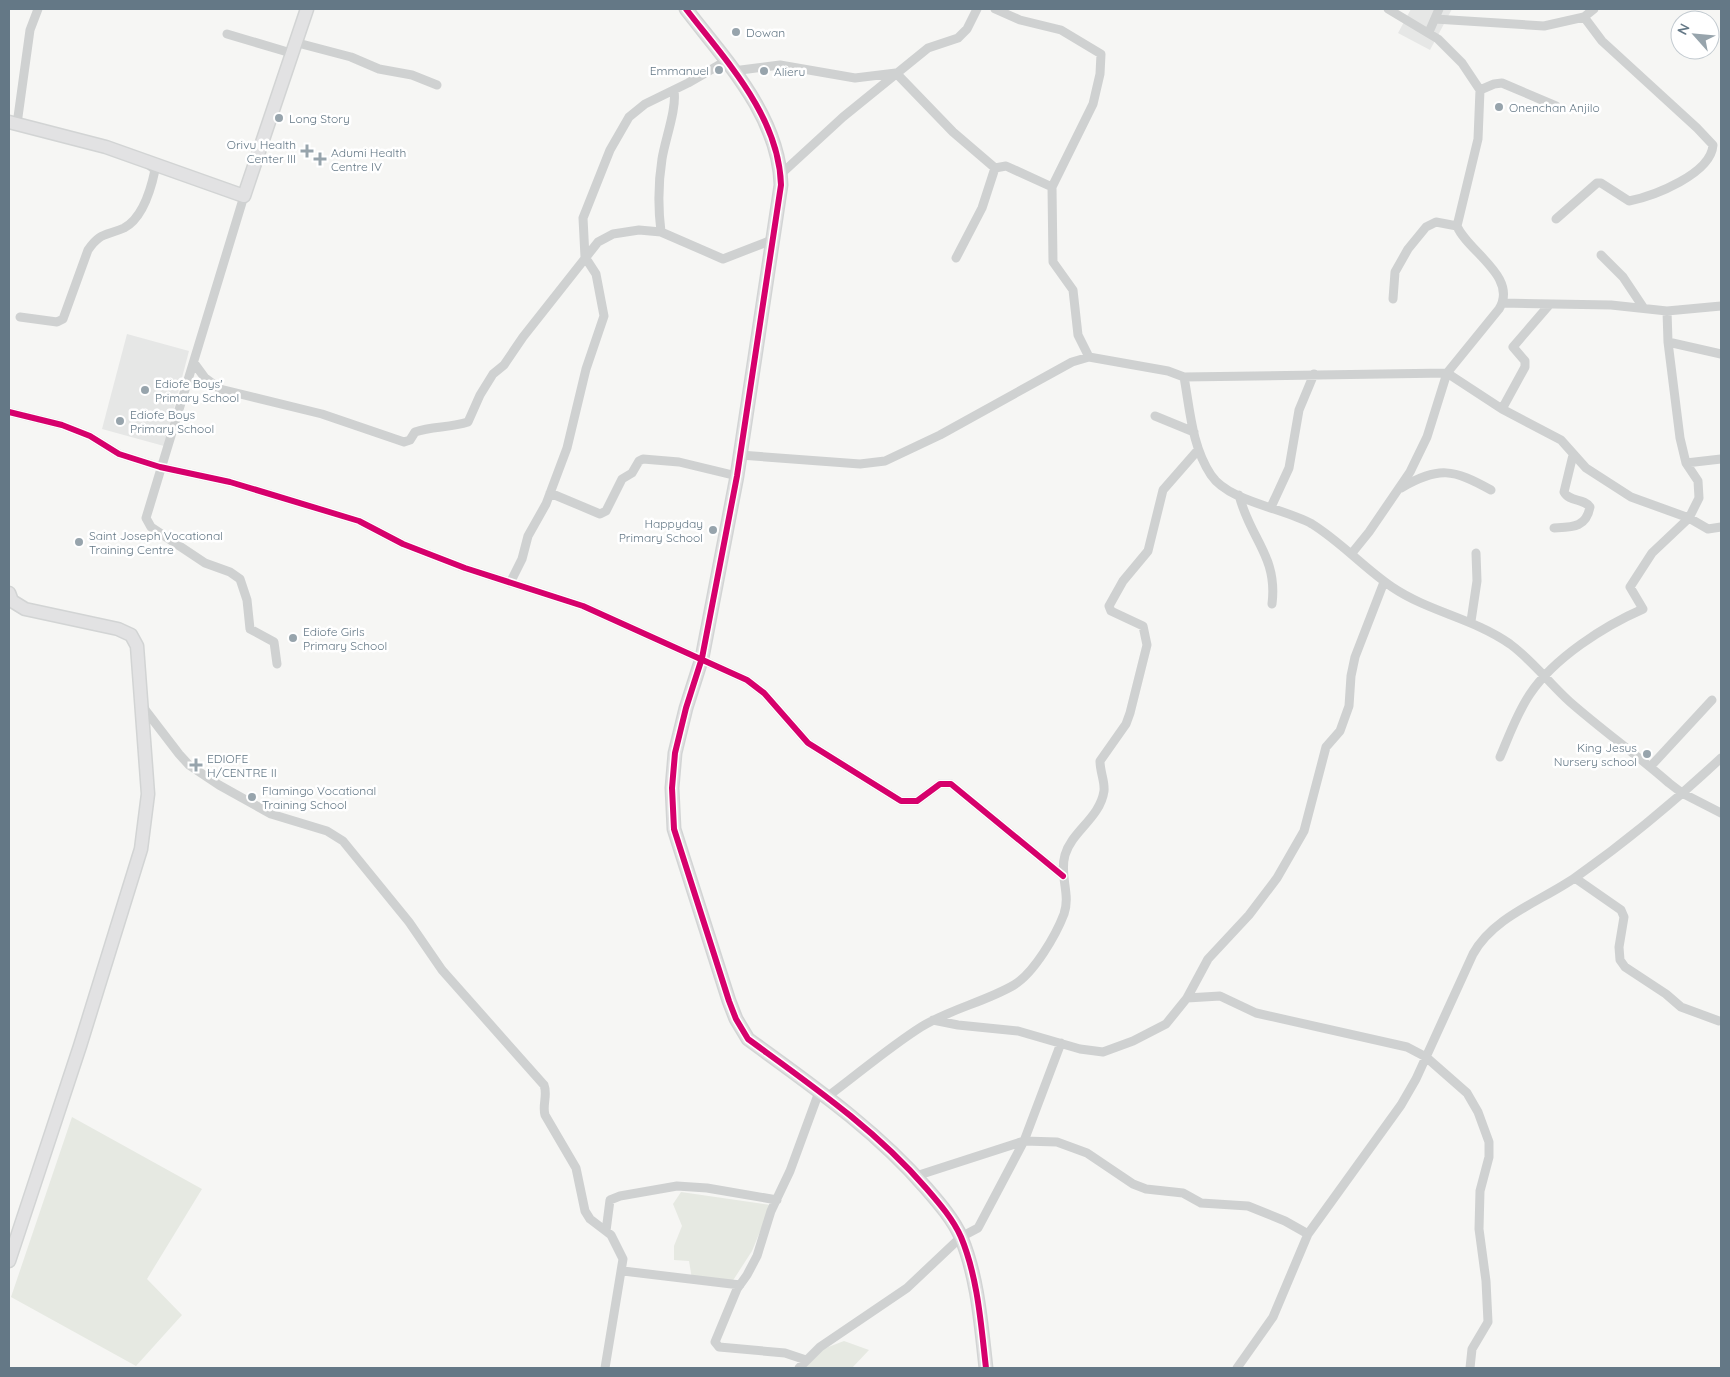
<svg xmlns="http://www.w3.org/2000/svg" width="1730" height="1377" viewBox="0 0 1730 1377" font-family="Quicksand,sans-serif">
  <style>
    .built { fill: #e6e7e6 }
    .green { fill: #e6e9e2 }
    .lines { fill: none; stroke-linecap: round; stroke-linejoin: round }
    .secondary-casing { stroke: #d2d4d4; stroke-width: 15 }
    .street { stroke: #cfd1d1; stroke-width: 9 }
    .secondary { stroke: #e2e2e3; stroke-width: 12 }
    .cycleway-casing { stroke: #fff; stroke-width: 9 }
    .cycleway { stroke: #d6006c; stroke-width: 6 }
    .poi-dot { fill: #97a4ac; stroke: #fff; stroke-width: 2 }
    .labels { text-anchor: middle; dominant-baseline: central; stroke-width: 5; stroke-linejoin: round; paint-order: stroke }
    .poi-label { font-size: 12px; fill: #647886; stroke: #fff; text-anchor: start }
  </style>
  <rect width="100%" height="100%" fill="#f6f6f4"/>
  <path class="built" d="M1411 9H1452L1430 50 1398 33Z
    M127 334 189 351 164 446 102 429Z"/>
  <path class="green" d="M72 1117 202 1189 147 1279 182 1315 136 1366 11 1297Z
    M681 1192 771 1205 752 1251 732 1282 692 1279 689 1261 674 1260V1246L682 1226 673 1204Z
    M844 1341 869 1350 852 1368H805L823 1349Z"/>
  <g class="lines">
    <g class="secondary-casing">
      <path id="secondary" d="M686 9C726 61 779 116 781 185L737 476 702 658 686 708 675 753 672 788 674 829 729 1001 736 1019 748 1039C811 1085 875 1129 926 1188 939 1203 953 1219 961 1237 978 1278 981 1325 986 1368
        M9 122 106 147 244 196 307 9
        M9 593 12 601 25 609 118 629 131 635 137 646 148 794 141 849 80 1046 9 1261"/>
    </g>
    <path class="street" d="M995 9 1020 20 1061 30 1101 54 1100 74 1093 104 1052 187 1053 262 1073 290 1078 335 1089 357
      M1584 17 1594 9
      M1435 19 1544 26 1584 17 1602 41 1697 128 1713 145C1711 174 1654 196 1629 201L1601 183H1597L1556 219
      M1429 32 1439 9
      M227 34 291 53
      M294 42 351 57 379 69 412 75 437 85
      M733 71 780 65 855 78 896 73 953 132 995 168 1006 166 1052 187
      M1480 90 1494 84 1502 83 1556 106
      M17 124 30 30 38 9
      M781 174 843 117 928 48 958 38 967 29 977 9
      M244 196 146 518 151 527 205 563 230 572 240 579 247 600 250 629 274 642 277 664
      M661 232C658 208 658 184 662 159 665 140 677 108 674 91
      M1601 255 1623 277 1643 307
      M956 258 982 208 995 168
      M1393 299 1395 272 1408 249 1426 227 1436 222 1457 226
      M1502 303 1611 305 1667 311 1721 306
      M20 317 57 322 63 319 88 250C100 232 106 236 124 228 143 218 151 189 155 170L148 164
      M1668 342 1721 354
      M194 363 205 378 220 389 322 414 404 442 410 440 415 432C432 426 450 428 468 422L480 395 493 374 504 365 523 337 598 242 613 234 639 230 661 232 723 259 772 240
      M1184 377C1190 410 1192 447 1211 475 1229 502 1284 508 1312 524 1341 542 1364 568 1392 587 1429 612 1473 618 1510 644 1533 661 1549 683 1570 702 1602 730 1637 755 1669 783L1682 793 1721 813
      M1502 409 1525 367V361L1513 347 1550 304
      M9 412 62 425 90 436 119 454 160 467 230 482 359 521 403 544 465 568 583 606 747 680 764 693 808 743 901 801H917L940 784H951L1063 876
      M1155 416 1194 432
      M740 455 860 464 885 461 940 435 1072 362 1089 357 1168 371 1184 377 1447 373 1502 409 1561 440 1586 468 1631 497 1689 518 1708 529 1721 527
      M1686 463 1721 459
      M1401 488C1439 466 1453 469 1491 490
      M550 493 600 514 606 511 622 479 632 473 639 461 643 459 679 462 737 476
      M1239 495C1250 539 1278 556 1272 604
      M1271 507 1289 468 1299 410 1314 374
      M1554 528C1572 527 1586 528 1590 507 1584 498 1569 502 1564 492L1573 455
      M1352 553 1369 532 1410 472 1427 437 1447 373 1499 309C1519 277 1467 251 1457 226L1478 139 1480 90 1462 63 1438 39 1388 9
      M510 583 522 559 528 536 546 504 567 448 586 369 604 316 596 274 585 257 583 218 610 150 629 117 645 104 688 83 726 61
      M1471 621 1477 581 1476 553
      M143 707 179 754 189 765 219 785 271 814 327 831 343 841 409 922 442 970 544 1085C548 1095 542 1105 545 1115L576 1168 585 1211 590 1219 611 1235 623 1259 605 1368
      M1500 757C1509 736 1517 713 1530 694 1554 658 1604 626 1643 609L1630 587 1652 553 1689 518 1699 498 1698 481 1686 463 1680 438 1668 342 1667 311
      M1650 767 1712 700
      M1575 878 1621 910 1624 917 1619 947 1620 960 1625 967 1666 994 1681 1007 1719 1021
      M1187 998 1208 959 1249 915 1277 878 1304 831 1326 747 1340 731 1349 706 1351 676 1355 657 1384 582
      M933 1020 958 1025 1018 1031 1080 1049 1103 1052 1133 1041 1166 1024 1187 998 1220 996 1256 1013 1407 1047 1426 1057 1467 1093 1478 1112 1489 1142V1157L1480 1191 1479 1229 1486 1281 1488 1322 1472 1349 1470 1368
      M827 1097C858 1074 888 1048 921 1027 950 1009 985 1002 1014 985 1034 973 1056 935 1064 914 1071 894 1059 876 1065 855 1072 831 1100 818 1104 791 1105 781 1100 772 1100 761L1126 724 1130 713 1147 645 1143 626 1111 611 1109 606 1123 581 1148 551 1163 490 1198 450
      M916 1176 1024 1141 1057 1142 1087 1153 1133 1184 1146 1189 1183 1193 1201 1203 1248 1206 1285 1221 1308 1234
      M606 1231 610 1200 620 1196 677 1186 707 1188 777 1200
      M623 1271 740 1285
      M806 1360 785 1353 719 1347 715 1342 737 1289 747 1275 757 1256 771 1211 790 1171 819 1092
      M799 1368 820 1347 907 1288 961 1237 978 1228 1024 1141 1061 1043
      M1237 1368 1273 1317 1308 1234 1401 1105 1416 1079 1473 954C1494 916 1542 901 1576 877 1627 841 1675 801 1721 758"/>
    <use href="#secondary" class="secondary"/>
    <g class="cycleway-casing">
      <path id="cycleway" d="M686 9C726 61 779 116 781 185L737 476 702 658 686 708 675 753 672 788 674 829 729 1001 736 1019 748 1039C811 1085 875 1129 926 1188 939 1203 953 1219 961 1237 978 1278 981 1325 986 1368
        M9 412 62 425 90 436 119 454 160 467 230 482 359 521 403 544 465 568 583 606 747 680 764 693 808 743 901 801H917L940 784H951L1063 876"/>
    </g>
    <use href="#cycleway" class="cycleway"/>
  </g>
  <g class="poi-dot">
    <circle cx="736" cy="32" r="5"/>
    <circle cx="719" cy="70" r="5"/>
    <circle cx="764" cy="71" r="5"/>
    <circle cx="1499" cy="107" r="5"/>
    <circle cx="279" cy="118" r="5"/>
    <path d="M304.5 143.5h5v5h5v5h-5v5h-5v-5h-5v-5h5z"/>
    <path d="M317.5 151.5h5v5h5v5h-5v5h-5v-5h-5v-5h5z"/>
    <circle cx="145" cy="390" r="5"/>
    <circle cx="120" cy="421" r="5"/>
    <circle cx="713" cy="530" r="5"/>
    <circle cx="79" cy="542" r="5"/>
    <circle cx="293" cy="638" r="5"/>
    <circle cx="1647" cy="754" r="5"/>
    <path d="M193.5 757.5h5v5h5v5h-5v5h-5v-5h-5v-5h5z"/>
    <circle cx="252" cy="797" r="5"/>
  </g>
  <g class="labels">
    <g class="poi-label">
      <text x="746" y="32">Dowan</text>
      <text x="709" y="70" text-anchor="end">Emmanuel</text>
      <text x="774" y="71">Alieru</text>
      <text x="1509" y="107">Onenchan Anjilo</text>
      <text x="289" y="118">Long Story</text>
      <text x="296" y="144" text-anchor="end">Orivu Health<tspan x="296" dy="14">Center III</tspan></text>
      <text x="331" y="152">Adumi Health<tspan x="331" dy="14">Centre IV</tspan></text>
      <text x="155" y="383">Ediofe Boys'<tspan x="155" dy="14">Primary School</tspan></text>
      <text x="130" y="414">Ediofe Boys<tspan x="130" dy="14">Primary School</tspan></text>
      <text x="703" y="523" text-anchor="end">Happyday<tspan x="703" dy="14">Primary School</tspan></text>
      <text x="89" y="535">Saint Joseph Vocational<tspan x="89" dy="14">Training Centre</tspan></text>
      <text x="303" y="631">Ediofe Girls<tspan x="303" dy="14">Primary School</tspan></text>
      <text x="1637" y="747" text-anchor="end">King Jesus<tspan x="1637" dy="14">Nursery school</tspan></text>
      <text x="207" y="758">EDIOFE<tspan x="207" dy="14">H/CENTRE II</tspan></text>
      <text x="262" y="790">Flamingo Vocational<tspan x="262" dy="14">Training School</tspan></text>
    </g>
  </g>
  <rect width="1730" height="1377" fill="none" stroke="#647886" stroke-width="20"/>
  <g transform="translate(1695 35) rotate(297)"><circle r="24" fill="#ffffff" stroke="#c1c9cf"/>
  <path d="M0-4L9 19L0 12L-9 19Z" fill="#97a4ac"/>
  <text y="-8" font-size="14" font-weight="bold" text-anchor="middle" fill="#647886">N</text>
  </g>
</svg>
